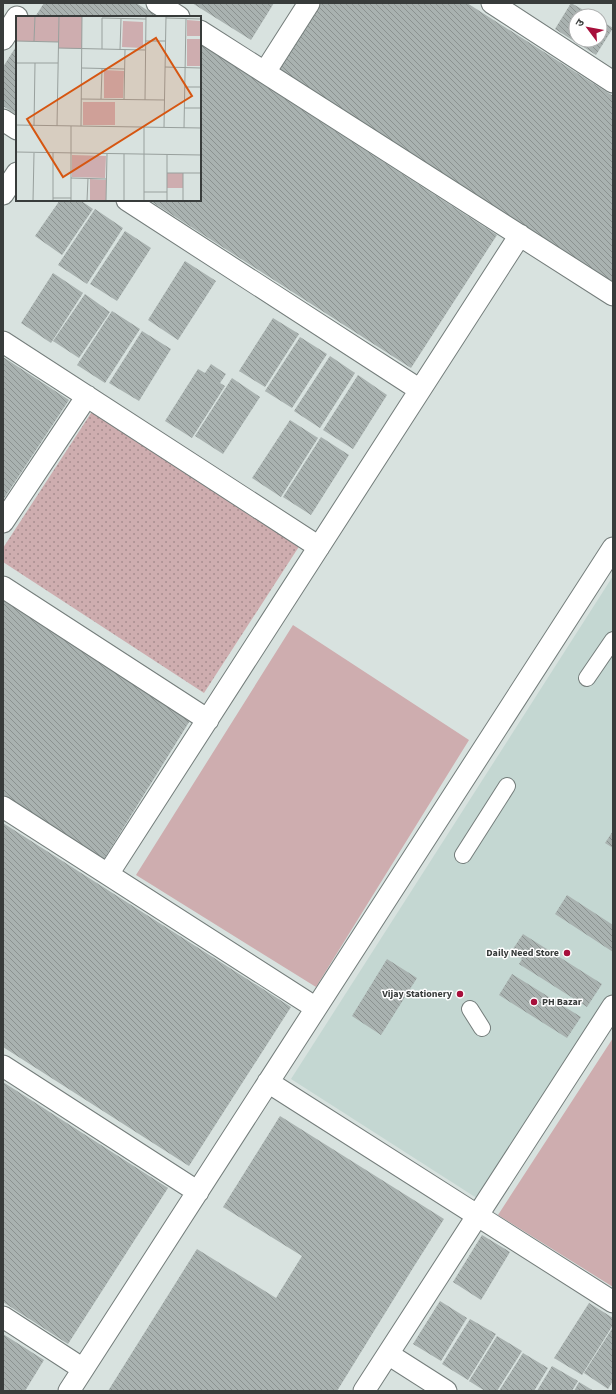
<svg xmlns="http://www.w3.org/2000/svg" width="616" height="1394" viewBox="0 0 616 1394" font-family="'Source Sans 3','Noto Sans Devanagari',sans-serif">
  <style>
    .built { fill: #c4d7d2 }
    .green { fill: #ceadaf }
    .park { fill: url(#park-dots) }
    .building { fill: url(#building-back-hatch) }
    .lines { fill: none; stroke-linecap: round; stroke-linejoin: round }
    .pedestrian-casing { stroke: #747d7b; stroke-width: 18 }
    .minor-casing { stroke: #747d7b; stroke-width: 23 }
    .pedestrian { stroke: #fff; stroke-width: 16 }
    .minor { stroke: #fff; stroke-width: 21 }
    .poi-dot { fill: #a70f3b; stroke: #fff; stroke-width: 1.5 }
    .labels { text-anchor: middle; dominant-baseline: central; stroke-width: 3; stroke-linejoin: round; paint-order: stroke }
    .poi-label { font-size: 10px; font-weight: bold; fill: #383c3b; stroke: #fff; text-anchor: end }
    .inset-road { fill: none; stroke: #98a09d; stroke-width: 1 }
    .view { fill: #d65611; fill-opacity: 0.15; stroke: #d65611; stroke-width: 2 }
    .inset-edge { fill: none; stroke: #383c3b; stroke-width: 2 }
  </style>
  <defs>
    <pattern id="park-dots" width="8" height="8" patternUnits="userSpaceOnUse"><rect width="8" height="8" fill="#ceadaf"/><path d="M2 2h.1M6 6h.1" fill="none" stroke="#a88e90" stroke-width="1.8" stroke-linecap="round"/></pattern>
    <pattern id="building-back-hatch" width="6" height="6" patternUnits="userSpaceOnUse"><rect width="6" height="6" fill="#a9b2b0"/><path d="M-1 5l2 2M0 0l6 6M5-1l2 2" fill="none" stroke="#8b9290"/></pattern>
  </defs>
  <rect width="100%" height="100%" fill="#d8e2df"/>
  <path class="built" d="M613 576V1006L486 1204 291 1079Z"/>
  <path class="green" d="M293 625 469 740 316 987 136 875Z
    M613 1038V1287L498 1215Z"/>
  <path class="park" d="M93 410 300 545 204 693 3 562V548Z"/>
  <path class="building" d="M44 3H136L158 17H35Z
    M192 3H274L251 40Z
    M321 3H467L613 96V284L278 70Z
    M571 3 594 16H576V40H600V20L613 28 596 55 555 29Z
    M200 44 497 235 411 368 149 200H200Z
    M17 45V115L3 106V67Z
    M60 200H80L93 209 62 255 35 236Z
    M95 209 123 228 87 284 58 265Z
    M125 231 151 248 117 301 90 284Z
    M185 261 216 281 178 340 148 320Z
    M53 273 83 293 51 343 21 323Z
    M85 294 110 312 79 358 53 341Z
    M112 311 140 329 105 383 77 365Z
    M273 318 299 334 265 387 239 371Z
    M142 331 171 349 139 401 109 383Z
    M300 337 327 354 292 408 265 391Z
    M330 356 355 373 320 428 294 411Z
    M3 357 69 400 3 500Z
    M211 364 226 374 220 383 225 386 192 438 165 421 198 369 205 373Z
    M358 375 387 395 353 449 323 430Z
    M232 378 260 397 223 454 195 436Z
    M290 420 318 438 281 497 252 478Z
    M321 437 349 455 311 515 283 497Z
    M3 600 191 719 104 859 3 795Z
    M3 823 291 1007 189 1166 3 1047Z
    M613 831V848L605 843Z
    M567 895 613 925V952L555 914Z
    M523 934 602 984 587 1007 519 964 522 959 511 952Z
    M387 959 417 978 381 1035 352 1016Z
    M512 974 581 1017 567 1038 499 995Z
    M3 1082 168 1188 68 1344 3 1302Z
    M280 1116 444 1219 413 1268 337 1391H108L197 1249 276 1298 302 1256 223 1207Z
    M482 1235 510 1252 481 1300 453 1282Z
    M440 1301 467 1318 441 1361 413 1344Z
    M589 1303 613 1318V1325L582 1375 554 1358Z
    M470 1319 496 1334 468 1380 442 1364Z
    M613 1327V1381L608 1389 584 1373Z
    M3 1334 44 1360 25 1391H3Z
    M497 1336 522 1351 497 1391H485L469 1381Z
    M523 1353 548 1368 534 1391H499Z
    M552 1366 578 1381 572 1391H537Z
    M579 1382 594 1391H574Z"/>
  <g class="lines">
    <g class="pedestrian-casing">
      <path id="pedestrian" d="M587 678 613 640
        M463 855 507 786
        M470 1009 482 1028"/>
    </g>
    <g class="minor-casing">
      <path id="minor" d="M157 3 179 17
        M492 3 613 82
        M200 31 613 295
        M3 39 17 17
        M265 72 309 3
        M3 120 17 129
        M3 194 17 173
        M127 200 420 390
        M3 342 319 547
        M3 522 87 396
        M3 587 208 720
        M3 807 316 1008
        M108 874 520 235
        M3 1066 198 1192
        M268 1082 613 1302
        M3 1317 83 1369
        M388 1354 446 1391
        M69 1391 613 548
        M364 1391 613 1006"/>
    </g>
    <use href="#pedestrian" class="pedestrian"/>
    <use href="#minor" class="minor"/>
  </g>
  <g class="poi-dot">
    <circle cx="567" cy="953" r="4"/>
    <circle cx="460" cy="994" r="4"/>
    <circle cx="534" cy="1002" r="4"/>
  </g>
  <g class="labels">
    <g class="poi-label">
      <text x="559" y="953">Daily Need Store</text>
      <text x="452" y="994">Vijay Stationery</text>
      <text x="542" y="1002" text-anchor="start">PH Bazar</text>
    </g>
  </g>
  <g transform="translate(16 16)">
    <rect width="185" height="185" fill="#d8e2df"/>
    <path d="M171 4 184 5 185 20H171ZM107 5 127 6V32L106 31ZM67 86H99V109H67ZM56 139 90 140 89 162 56 161Z" fill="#ceadaf"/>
    <path d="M0 0H66V33L42 32V26L0 25ZM171 23H185V50H171ZM88 54 108 55 107 82H88ZM151 157H167V172H151ZM74 163 90 164V185H74Z" fill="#ceadaf"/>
    <path class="inset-road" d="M86 2 130 3M150 2 185 3M0 25 42 26M18 25 19 0M129 25H149M42 32 129 34M86 33V2M104 34 105 3M0 47H42M149 51 185 52M66 52 109 53M169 71H185M65 83 149 84M85 83 86 53M108 84 109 34M129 84 130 0M168 92H185M0 109 185 112M18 110 19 47M41 110 43 0M65 110 66 0M148 111 150 0M168 112 170 3M0 136 185 139M151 157H185M55 162 90 163M128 176H151M37 182H55M17 185 18 137M37 185V137M55 185V110M71 185 72 162M90 185 91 138M108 185V138M128 185V111M151 185V139M167 185V157"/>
    <path class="view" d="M140 22 176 80 47 161 11 103Z"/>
    <rect width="185" height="185" class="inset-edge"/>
  </g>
  <rect width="616" height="1394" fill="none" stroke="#383c3b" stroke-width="8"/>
  <g transform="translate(588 28) rotate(302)"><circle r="19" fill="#ffffff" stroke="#afb1b1"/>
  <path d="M0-3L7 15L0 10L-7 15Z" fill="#a70f3b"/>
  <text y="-6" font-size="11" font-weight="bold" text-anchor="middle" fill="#383c3b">उ</text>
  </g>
</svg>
